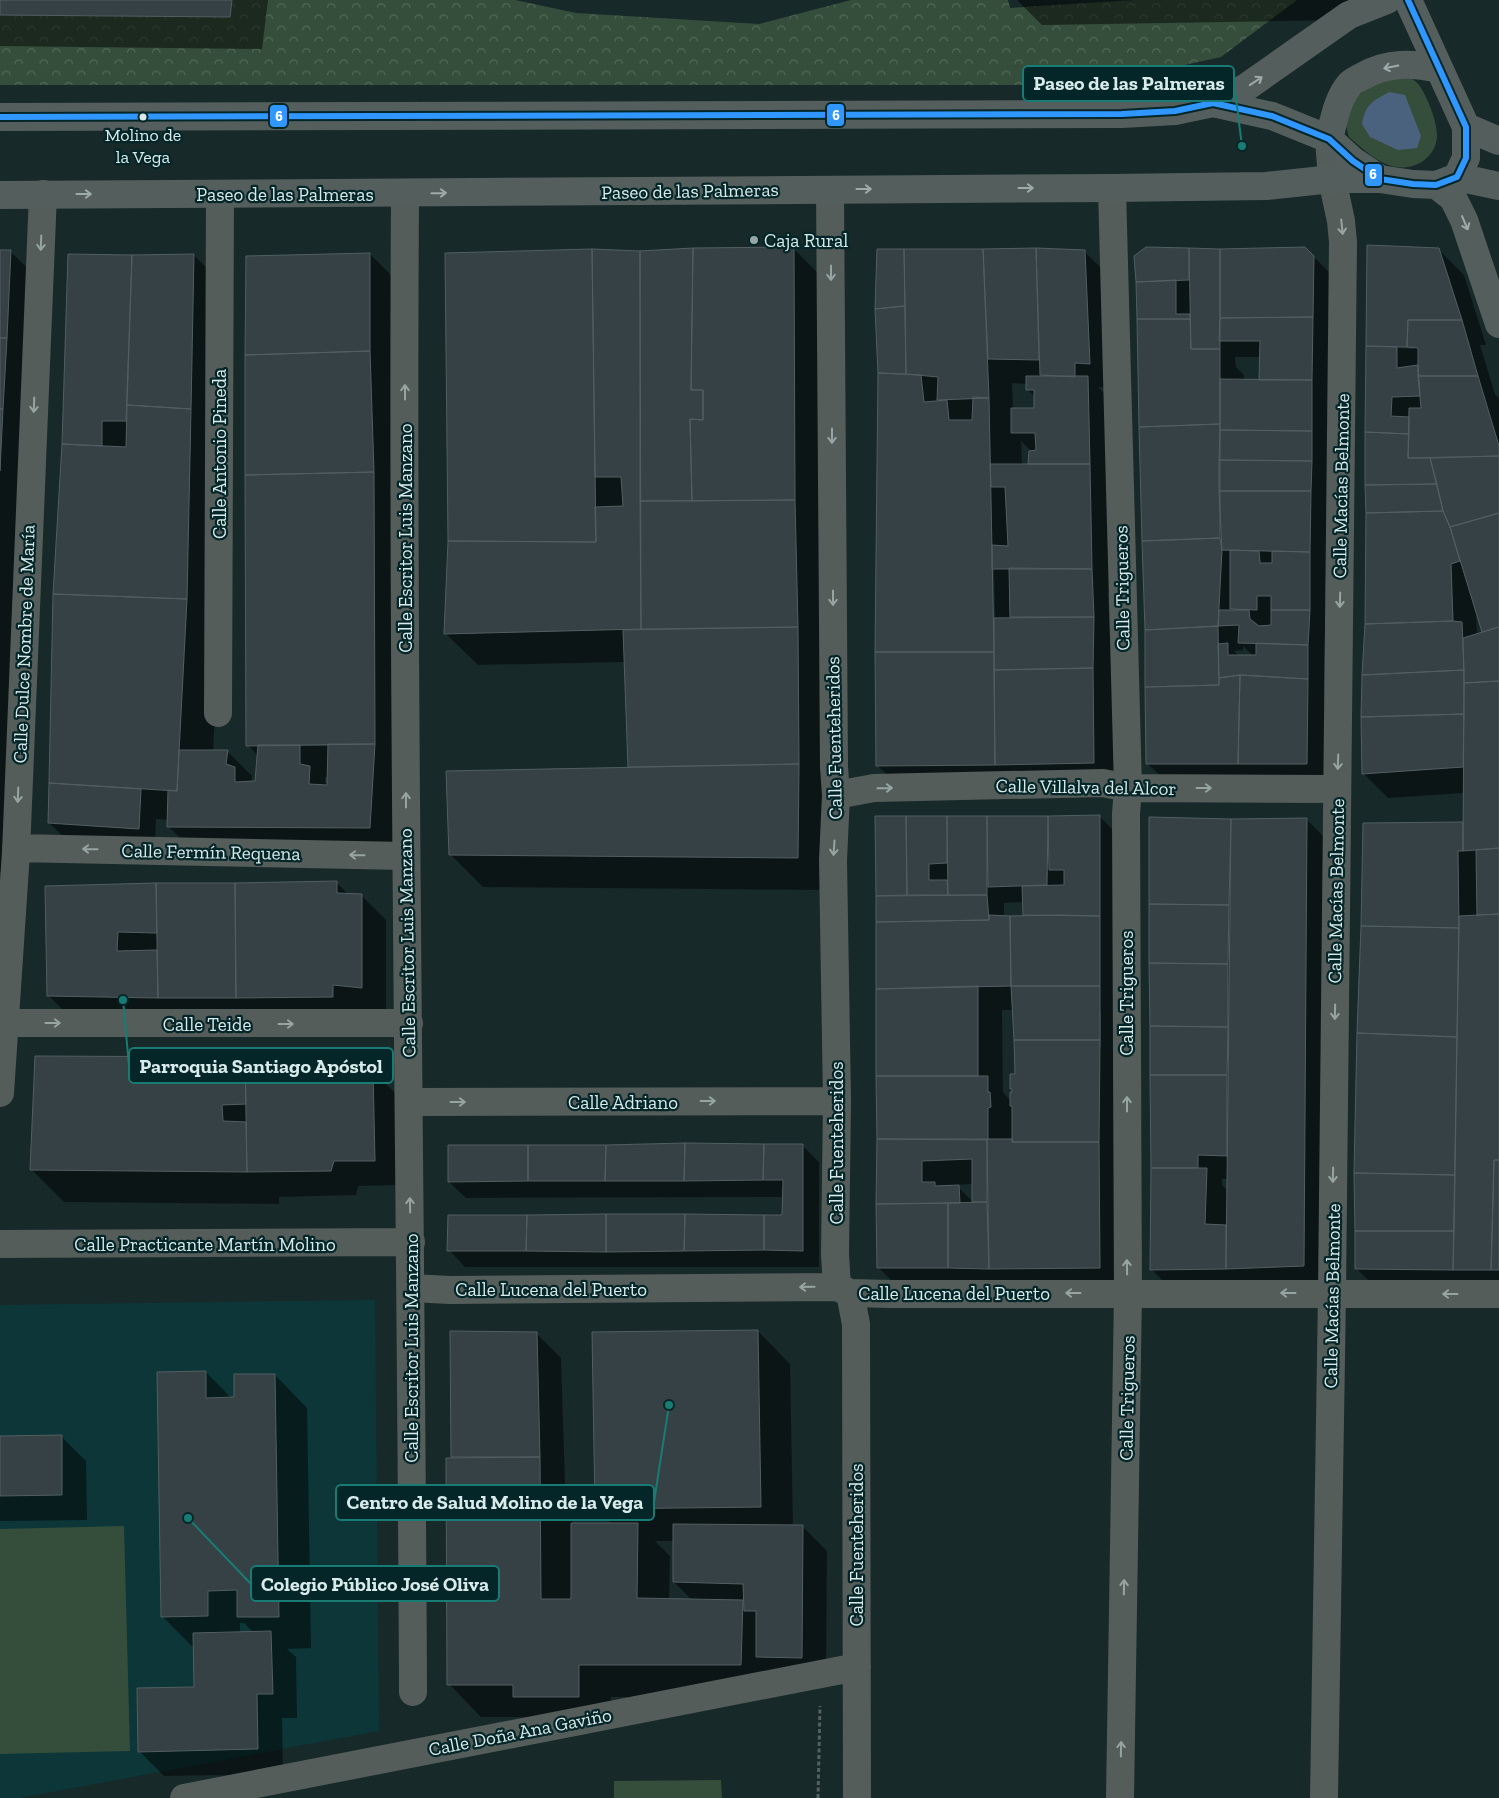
<svg xmlns="http://www.w3.org/2000/svg" width="1499" height="1798" viewBox="0 0 1499 1798" font-family="'Zilla Slab',serif">
  <style>
    .built { fill: #0c3638 }
    .grass { fill: #354e3b }
    .park { fill: url(#park-crowns) }
    .water { fill: #4b627e }
    .shadow { fill: #0007; fill-rule: evenodd }
    .building { fill: #354145; stroke: #525f62 }
    .lines { fill: none; stroke-linecap: round; stroke-linejoin: round }
    .path { stroke: #556060; stroke-width: 3; stroke-dasharray: 4 2.5; stroke-linecap: butt }
    .street { stroke: #545d5a; stroke-width: 28 }
    .secondary { stroke: #545f5d; stroke-width: 28 }
    .bus-1-casing { stroke: #052628; stroke-width: 10 }
    .bus-1 { stroke: #2f97ff; stroke-width: 6 }
    .oneway { stroke: #9dabab }
    .oneway2 { stroke: #96a4a2 }
    .bus-dot { fill: #d9eaeb; stroke: #052628; stroke-width: 2 }
    .poi-dot { fill: #95a6a7; stroke: #052628; stroke-width: 2 }
    .labels { text-anchor: middle; dominant-baseline: central; stroke-width: 4.5; stroke-linejoin: round; paint-order: stroke }
    .bus-label { font-size: 18px; fill: #d9eaeb; stroke: #052628 }
    .street-label { font-size: 19px; fill: #d9eaeb; stroke: #052628 }
    .poi-label { font-size: 19px; fill: #d9eaeb; stroke: #052628; text-anchor: start }
    .leader { fill: none; stroke: #197c74; stroke-width: 2 }
    .callout-dot { fill: #197c74; stroke: #052628; stroke-width: 2 }
    .callout { fill: #052628; stroke: #197c74; stroke-width: 2 }
    .callout-label { font-size: 20px; text-anchor: middle; font-weight: bold; fill: #d9eaeb }
    .line-badge { stroke: #052628; stroke-width: 2 }
    .badge-label { font-size: 14px; text-anchor: middle; font-weight: bold; fill: #fff }
  </style>
  <defs>
    <pattern id="park-crowns" width="20" height="18" patternUnits="userSpaceOnUse" patternTransform="scale(1.25)"><rect width="20" height="18" fill="#354e3b"/><path d="M2 6a3 3 0 1 1 6 0M12 15a3 3 0 1 1 6 0" fill="none" stroke="#526858"/></pattern>
  </defs>
  <rect width="100%" height="100%" fill="#18292a"/>
  <path class="built" d="M375 1300 379 1731 20 1798H0V1305Z"/>
  <path class="grass" d="M1407 75C1411 78 1416 81 1419 85 1427 96 1437 121 1437 135 1437 156 1417 170 1397 167 1379 165 1362 148 1349 137L1344 117 1356 97 1376 82Z
    M124 1526 130 1751 0 1754V1529Z
    M721 1780 722 1798H614V1781Z"/>
  <path class="park" d="M232 0H515L576 13 759 24 851 0H1008L1010 8 1136 0H1297L1221 57 1095 85H0V15L230 17Z"/>
  <path class="water" d="M1389 92 1405 95 1421 136 1417 148 1398 150 1370 137 1362 124C1366 103 1372 102 1389 92Z"/>
  <path class="shadow" d="M0 0H268L262 49 0 46Z
    M1017 0H1357L1344 20 1042 25Z
    M1368 247 1439 250 1464 275 1486 345H1480L1495 394 1499 399V1302L1373 1285 1356 1268 1365 824 1464 823V793L1388 798 1363 773 1367 513ZM1394 346H1413V349L1396 348ZM1476 612 1483 633 1477 635Z
    M793 248 825 280 830 890 483 887 450 854 629 768 625 662 478 665 445 633 640 252Z
    M1036 249 1084 251 1109 276 1114 388 1098 387 1113 402 1116 593H1108L1110 635 1118 643V787L902 790 877 765 876 651 879 373 905 250ZM1012 383 1027 384V389L1035 397V409H1013ZM1021 441 1032 452 1029 465H1022ZM991 566 994 568 996 658H993Z
    M1147 249 1222 250 1314 257 1339 282 1326 576 1324 697 1333 705 1331 788H1173L1148 764ZM1235 357H1261L1260 381H1244V375L1236 367ZM1216 549H1232V551H1216ZM1243 646 1253 656H1239L1234 651 1243 650Z
    M0 251H10L35 276 6 872H0Z
    M370 254 395 279 394 853 193 851 168 826V820L156 819 155 845 66 839 49 823 54 595 64 444 69 255H194L218 280 219 632 213 752H228L252 776 251 782H256L258 756 248 745ZM329 743V746H300L298 744ZM325 777H329V786L325 782Z
    M1099 816 1124 841V1292L895 1284 878 1267 877 818ZM1024 902V916L1004 917V903ZM995 919V921L887 920ZM1002 1010H1013L1016 1075 1011 1088 1014 1091 1011 1101 1003 1092ZM1099 1010H1101V1047H1098ZM973 1184V1202L956 1185Z
    M1306 819 1339 852 1336 1298 1176 1294 1151 1269V1075L1230 820ZM1222 1179H1228V1191L1222 1185Z
    M337 883 349 895H361L386 920V1012L73 1020 48 995 47 888Z
    M331 1057 345 1071H373L398 1096 399 1185 358 1186 356 1195 279 1197V1204L64 1202 32 1170Z
    M802 1145 819 1162V1267H465L449 1250 784 1216V1197L466 1198 449 1182Z
    M758 1331 790 1364 793 1526 803 1527 827 1551 826 1682 773 1697H611V1729L534 1717H481L449 1684 455 1459 452 1457 536 1333 561 1358 565 1483 572 1491 573 1524H612L596 1509ZM655 1541H674V1582L692 1600H669L670 1556Z
    M206 1372 232 1399H236L275 1375 307 1408 311 1648 287 1649 296 1657 297 1718H282L283 1774 164 1776 139 1751 195 1688V1649L162 1616ZM240 1623H244L254 1633H240Z
    M61 1436 86 1461 87 1520 0 1521V1437Z"/>
  <path class="building" d="M0 0H232L230 17 0 15Z
    M1367 245 1439 248 1462 320H1408L1407 347 1366 346Z
    M794 247 795 500 692 501 690 419 703 420V390H691L693 248Z
    M1146 247 1189 248V280L1136 282 1134 256Z
    M1305 247 1314 256 1313 317 1220 318V249Z
    M693 248 691 390H703V420L690 419 692 501H640V251Z
    M1036 248 1039 360 988 359 983 249Z
    M1036 248 1085 250 1090 364 1075 363V377L1040 375Z
    M1189 248 1220 249V349H1191Z
    M592 249 596 542 448 541 445 253Z
    M592 249 640 251 641 629 444 634 448 541 596 542 595 507 623 506 621 477H595Z
    M877 249H904L905 306 875 309Z
    M904 249H983L989 398 937 400 938 377 906 374Z
    M0 250H11L7 338H0Z
    M370 253V351L245 355 246 256Z
    M68 254 132 255 126 421H102V446L62 444Z
    M194 254 191 409 127 405 132 255Z
    M1176 280V314H1190V319H1137L1136 282Z
    M905 306 906 374 878 373 875 309Z
    M1313 317 1312 380H1259L1260 341H1219L1220 318Z
    M1137 319H1190L1191 349H1220V424L1139 427Z
    M1408 320H1462L1478 376H1418V348L1407 347Z
    M0 338H7L3 409H0Z
    M1366 346 1397 347V368L1418 365 1420 396 1392 397 1391 416 1409 417V434L1365 432Z
    M370 351 374 472 245 475V355Z
    M878 373 921 375 924 402 947 400 949 420H972L973 397 989 398 994 652H875Z
    M1026 376H1088L1090 464H1028L1029 451 1036 450 1035 433H1011V408H1034V390H1026Z
    M1418 376H1478L1499 446V456L1408 458 1409 408H1421Z
    M1220 379 1312 380V431L1220 430Z
    M127 405 191 409 187 599 53 594 62 444 126 447Z
    M0 409H3L0 471Z
    M1220 424V538L1142 541 1139 427Z
    M1220 430 1312 431V461L1219 460Z
    M1365 432 1409 434 1408 458H1430L1437 484 1365 485Z
    M1499 456V513L1450 527 1443 511 1430 458Z
    M1219 460 1312 461 1311 491H1219Z
    M990 464H1090L1092 569H992V545L1008 546 1005 487H991Z
    M374 472 375 744 246 746 245 475Z
    M1437 484 1443 511 1366 513 1365 485Z
    M1219 491H1311L1310 552 1222 550Z
    M795 500 798 627 641 629 640 501Z
    M1443 511 1450 527 1460 561 1451 564 1453 621 1365 624 1366 513Z
    M1499 513V627L1482 632 1450 527Z
    M1220 538 1222 550 1218 626 1145 630 1142 541Z
    M1230 550 1259 551 1260 563H1272V551L1310 552V610H1271V596H1257V610L1230 609Z
    M1009 568 1092 569 1094 617H1010Z
    M53 594 187 599 177 791 49 783Z
    M1219 610H1249L1250 619 1259 626 1271 625V610H1310L1308 645 1238 643 1239 625 1218 626Z
    M1094 617 1093 668 994 670V618Z
    M1453 621 1462 622 1464 670 1362 675 1365 624Z
    M1218 626 1219 685 1145 687V630Z
    M798 627 799 764 628 767 623 630Z
    M1499 627V681L1464 683 1463 638Z
    M1228 643V655H1256V643L1308 645V679L1240 675 1219 678 1218 644Z
    M875 652H994L995 765 876 766Z
    M1093 668 1094 763 995 765 994 670Z
    M1464 670V714L1361 717 1362 675Z
    M1240 675 1238 764H1146L1145 687 1219 685V678Z
    M1240 675 1308 679 1307 764H1238Z
    M1499 681V848L1463 851 1464 683Z
    M1464 714 1463 767 1362 774 1361 717Z
    M328 744H375L370 828 167 827 168 790 177 791 179 750H228L226 764 235 767V782L255 781 258 745H300V764L310 766 309 784 327 785Z
    M799 764 798 858 449 855 446 771Z
    M49 783 141 789 139 829 48 823Z
    M1100 815V916L1023 915 1022 886 1064 885V870H1049L1048 816Z
    M875 816H906L907 895 876 896Z
    M906 816H947V863L929 864V880H947L948 895H907Z
    M947 816H987V895H948Z
    M987 816H1048L1047 885 988 887Z
    M1149 817 1231 819 1229 905 1149 904Z
    M1307 818 1304 1266 1226 1269 1231 819Z
    M1463 822V851H1458L1459 928 1361 926 1363 823Z
    M1499 848V914L1477 915 1476 850Z
    M337 881V893L362 894V988L333 985V997L236 998 235 883Z
    M156 883H235L236 998H158Z
    M156 883 157 933 118 932 117 951 157 950 158 998 47 996 45 886Z
    M987 895 989 920 876 922V896Z
    M1149 904 1229 905 1228 964 1149 963Z
    M1499 914V1160H1494L1491 1270H1453L1459 916Z
    M989 915 1010 916 1011 986 876 989V922L989 920Z
    M1061 915 1100 916V986H1011L1010 916Z
    M1361 926 1459 928 1457 1037 1357 1033Z
    M1149 963 1228 964V1027L1150 1026Z
    M978 986V1076H876V989Z
    M1011 986H1100V1040H1014Z
    M1150 1026 1228 1027 1227 1075H1150Z
    M1357 1033 1457 1037 1455 1175 1354 1173Z
    M1014 1040H1100L1099 1142H1012V1106H1010V1092H1012V1089H1010V1074H1015Z
    M35 1056 245 1057 246 1104 222 1105 223 1121 246 1122 247 1172 30 1170Z
    M331 1056V1070H373L375 1161H334L331 1171 247 1172 245 1057Z
    M1150 1075H1227V1156L1198 1155V1168H1151Z
    M876 1076H988V1092H990L991 1107 988 1108V1140L877 1139Z
    M877 1139H987V1202H972V1159L922 1161V1182H935V1186L959 1185 960 1203 876 1204Z
    M987 1139H1013L1012 1142H1099L1100 1268 989 1269Z
    M685 1143 684 1181H605L606 1145Z
    M685 1143 764 1144 763 1180 684 1181Z
    M764 1144H803V1251L764 1250V1215H782L783 1180H763Z
    M448 1145H528V1181L448 1182Z
    M528 1145H606L605 1181H528Z
    M1494 1160H1499V1270H1491Z
    M1151 1168H1207L1205 1224 1226 1225V1269L1150 1270Z
    M1354 1173 1455 1175 1454 1231H1355Z
    M987 1202 989 1269 948 1268V1203Z
    M948 1203V1268H877L876 1204Z
    M606 1214H685L684 1251 606 1252Z
    M606 1214V1252L526 1251 527 1215Z
    M685 1214 764 1215V1250L684 1251Z
    M448 1215H527L526 1251H447Z
    M1355 1231H1454L1453 1270 1355 1269Z
    M758 1330 761 1507 595 1509 592 1332Z
    M450 1331 537 1332 540 1457H451Z
    M206 1371V1398L234 1397V1374H275L279 1617H237V1590L208 1591V1616L161 1617 157 1372Z
    M62 1435V1495L0 1496V1436Z
    M540 1457 541 1599H571V1523H638L637 1598 743 1600 741 1665H579V1697H513V1685H447L446 1458Z
    M673 1524 803 1525 802 1658 756 1657V1611H744L743 1584 673 1582Z
    M271 1631 273 1694H257L258 1749 138 1752 137 1688 194 1687 193 1633Z"/>
  <g class="lines">
    <path class="path" d="M818 1798 820 1706"/>
    <path class="street" d="M1112 188 1128 788 1126 814 1128 1293 1120 1798
      M830 190 834 767 836 795 833 860 837 1101 835 1254 837 1287
      M405 194C402 693 411 1193 413 1692
      M218 713 220 194
      M836 795 874 788 1103 783 1128 788 1337 789
      M16 848 406 856
      M4 1023H409
      M0 1093 16 852 43 194
      M409 1102 837 1101
      M0 1244 411 1242
      M411 1288 450 1290 837 1287 850 1293 891 1294H1499
      M850 1293 856 1324 857 1798
      M184 1798 857 1667
      M1324 1798 1332 1294 1343 242 1341 221 1332 179 1329 139"/>
    <path class="secondary" d="M1213 103 1245 88 1349 15 1387 0
      M0 117 1122 114 1175 111 1213 103 1272 116 1329 139 1353 161 1380 179
      M1466 127 1499 141
      M1329 139C1334 120 1337 99 1350 84 1353 81 1359 78 1363 76 1388 62 1412 63 1439 69
      M1457 177 1499 186
      M1436 185 1453 198 1464 220 1499 324
      M0 195 1112 188 1266 186 1332 179H1380L1413 184 1436 185 1457 177 1466 158V127L1408 0"/>
    <g class="bus-1-casing">
      <path id="bus-1" d="M0 117 1122 114 1175 111 1213 103 1272 116 1329 139 1353 161 1380 179 1413 184 1436 185 1457 177 1466 158V127L1408 0"/>
    </g>
    <use href="#bus-1" class="bus-1"/>
  </g>
  <defs><path id="oneway-shaft" d="M-6 0H5M1.5-3L5.5 0L1.5 3" fill="none" stroke-width="1.6" stroke-linecap="round" stroke-linejoin="round" transform="scale(1.25)"/></defs>
  <g class="oneway">
    <use href="#oneway-shaft" transform="translate(1391 67) rotate(169)"/>
    <use href="#oneway-shaft" transform="translate(1256 81) rotate(-34)"/>
    <use href="#oneway-shaft" transform="translate(1026 188)"/>
    <use href="#oneway-shaft" transform="translate(864 189)"/>
    <use href="#oneway-shaft" transform="translate(439 193) rotate(-1)"/>
    <use href="#oneway-shaft" transform="translate(84 194)"/>
    <use href="#oneway-shaft" transform="translate(1465 223) rotate(67)"/>
  </g>
  <g class="oneway2">
    <use href="#oneway-shaft" transform="translate(1342 227) rotate(84)"/>
    <use href="#oneway-shaft" transform="translate(41 243) rotate(92)"/>
    <use href="#oneway-shaft" transform="translate(831 273) rotate(90)"/>
    <use href="#oneway-shaft" transform="translate(405 392) rotate(-90)"/>
    <use href="#oneway-shaft" transform="translate(34 405) rotate(92)"/>
    <use href="#oneway-shaft" transform="translate(832 436) rotate(90)"/>
    <use href="#oneway-shaft" transform="translate(833 598) rotate(90)"/>
    <use href="#oneway-shaft" transform="translate(1340 600) rotate(91)"/>
    <use href="#oneway-shaft" transform="translate(1338 762) rotate(92)"/>
    <use href="#oneway-shaft" transform="translate(885 788) rotate(-1)"/>
    <use href="#oneway-shaft" transform="translate(1204 788)"/>
    <use href="#oneway-shaft" transform="translate(18 795) rotate(92)"/>
    <use href="#oneway-shaft" transform="translate(406 800) rotate(-90)"/>
    <use href="#oneway-shaft" transform="translate(834 848) rotate(94)"/>
    <use href="#oneway-shaft" transform="translate(90 849) rotate(-179)"/>
    <use href="#oneway-shaft" transform="translate(357 855) rotate(-179)"/>
    <use href="#oneway-shaft" transform="translate(1335 1012) rotate(91)"/>
    <use href="#oneway-shaft" transform="translate(53 1023)"/>
    <use href="#oneway-shaft" transform="translate(286 1024)"/>
    <use href="#oneway-shaft" transform="translate(708 1101)"/>
    <use href="#oneway-shaft" transform="translate(458 1102)"/>
    <use href="#oneway-shaft" transform="translate(1127 1104) rotate(-90)"/>
    <use href="#oneway-shaft" transform="translate(1333 1175) rotate(91)"/>
    <use href="#oneway-shaft" transform="translate(410 1205) rotate(-91)"/>
    <use href="#oneway-shaft" transform="translate(1127 1267) rotate(-91)"/>
    <use href="#oneway-shaft" transform="translate(807 1287) rotate(179)"/>
    <use href="#oneway-shaft" transform="translate(1073 1293) rotate(180)"/>
    <use href="#oneway-shaft" transform="translate(1288 1293) rotate(-180)"/>
    <use href="#oneway-shaft" transform="translate(1450 1294) rotate(180)"/>
    <use href="#oneway-shaft" transform="translate(1124 1587) rotate(-89)"/>
    <use href="#oneway-shaft" transform="translate(1121 1749) rotate(-89)"/>
  </g>
  <circle class="bus-dot" cx="143" cy="117" r="4.5"/>
  <circle class="poi-dot" cx="754" cy="240" r="5"/>
  <g class="labels">
    <g class="bus-label">
      <text x="143" y="135">Molino de<tspan x="143" dy="22">la Vega</tspan></text>
    </g>
    <g class="street-label">
      <text transform="translate(690 191) rotate(-1)">Paseo de las Palmeras</text>
      <text x="285" y="194">Paseo de las Palmeras</text>
      <text transform="translate(219 454) rotate(-90)">Calle Antonio Pineda</text>
      <text transform="translate(1341 486) rotate(-89)">Calle Macías Belmonte</text>
      <text transform="translate(405 538) rotate(-90)">Calle Escritor Luis Manzano</text>
      <text transform="translate(1122 588) rotate(-91)">Calle Trigueros</text>
      <text transform="translate(24 644) rotate(-88)">Calle Dulce Nombre de María</text>
      <text transform="translate(834 738) rotate(-91)">Calle Fuenteheridos</text>
      <text transform="translate(1086 787) rotate(1)">Calle Villalva del Alcor</text>
      <text transform="translate(211 852) rotate(1)">Calle Fermín Requena</text>
      <text transform="translate(1336 891) rotate(-89)">Calle Macías Belmonte</text>
      <text transform="translate(407 943) rotate(-91)">Calle Escritor Luis Manzano</text>
      <text transform="translate(1126 993) rotate(-90)">Calle Trigueros</text>
      <text x="207" y="1024">Calle Teide</text>
      <text x="623" y="1102">Calle Adriano</text>
      <text transform="translate(836 1143) rotate(-90)">Calle Fuenteheridos</text>
      <text x="205" y="1244">Calle Practicante Martín Molino</text>
      <text x="551" y="1289">Calle Lucena del Puerto</text>
      <text x="954" y="1293">Calle Lucena del Puerto</text>
      <text transform="translate(1332 1296) rotate(-89)">Calle Macías Belmonte</text>
      <text transform="translate(411 1348) rotate(-90)">Calle Escritor Luis Manzano</text>
      <text transform="translate(1127 1398) rotate(-89)">Calle Trigueros</text>
      <text transform="translate(856 1545) rotate(-90)">Calle Fuenteheridos</text>
      <text transform="translate(520 1732) rotate(-11)">Calle Doña Ana Gaviño</text>
    </g>
    <g class="poi-label">
      <text x="764" y="240">Caja Rural</text>
    </g>
  </g>
  <path class="leader" d="M1242 146L1234 83M123 1000L129 1066M669 1405L654 1502M188 1518L251 1584"/>
  <g class="callout-dot">
    <circle cx="1242" cy="146" r="5"/>
    <circle cx="123" cy="1000" r="5"/>
    <circle cx="669" cy="1405" r="5"/>
    <circle cx="188" cy="1518" r="5"/>
  </g>
  <g class="callout">
    <rect x="1023" y="66" width="211" height="35" rx="5"/>
    <rect x="129" y="1048" width="264" height="35" rx="5"/>
    <rect x="336" y="1485" width="318" height="35" rx="5"/>
    <rect x="251" y="1566" width="248" height="35" rx="5"/>
  </g>
  <g class="callout-label">
    <text x="1129" y="90">Paseo de las Palmeras</text>
    <text x="261" y="1073">Parroquia Santiago Apóstol</text>
    <text x="495" y="1509">Centro de Salud Molino de la Vega</text>
    <text x="375" y="1591">Colegio Público José Oliva</text>
  </g>
  <g class="line-badge">
    <rect x="826" y="103" width="19" height="24" rx="5" fill="#2f97ff"/>
    <rect x="269" y="104" width="19" height="24" rx="5" fill="#2f97ff"/>
    <rect x="1364" y="163" width="19" height="24" rx="5" fill="#2f97ff"/>
  </g>
  <g class="badge-label">
    <text x="836" y="120">6</text>
    <text x="279" y="121">6</text>
    <text x="1373" y="179">6</text>
  </g>
</svg>
